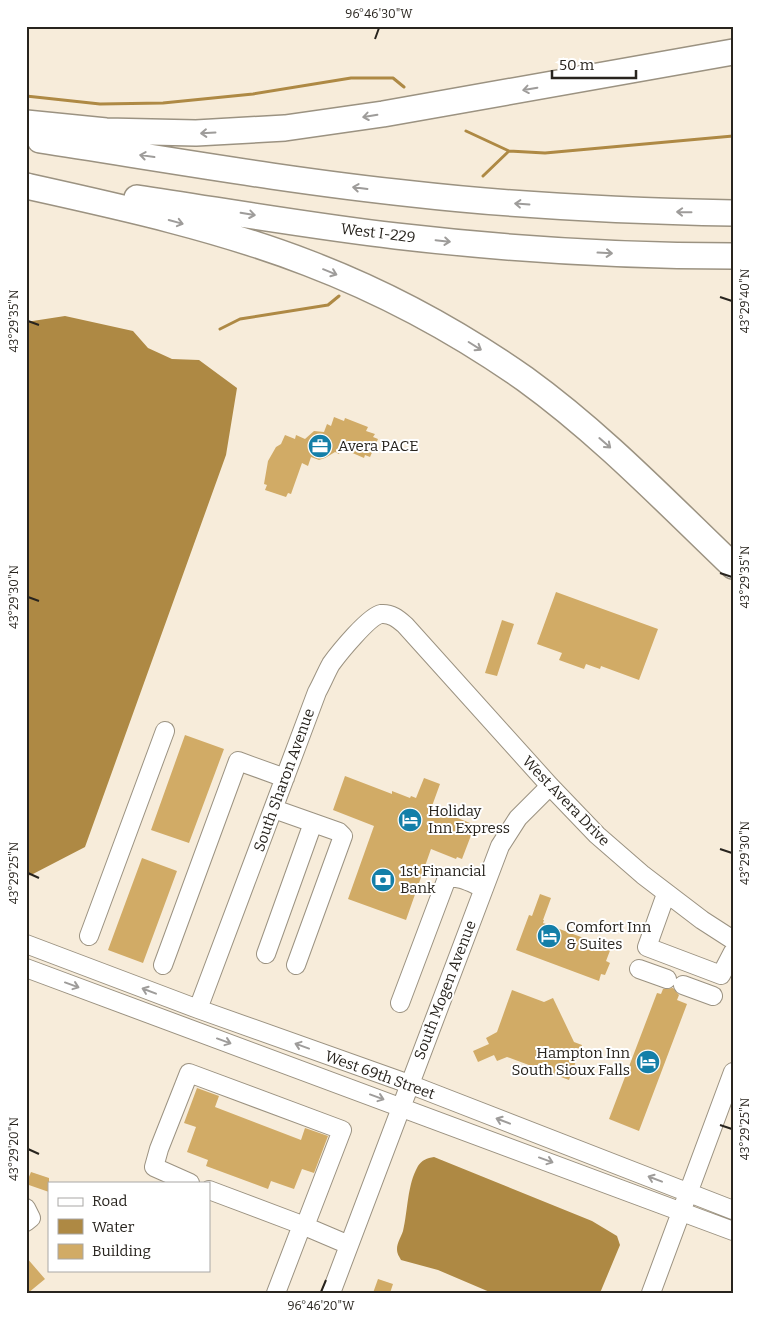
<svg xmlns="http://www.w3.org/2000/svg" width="759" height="1319" viewBox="0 0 759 1319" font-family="Bitter,serif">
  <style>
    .water { fill: #ae8944 }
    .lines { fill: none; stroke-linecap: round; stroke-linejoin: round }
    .stream { stroke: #ae8944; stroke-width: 3 }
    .building { fill: #d1ab66 }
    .minor-casing { stroke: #9b9281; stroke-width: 20 }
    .highway-casing { stroke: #9b9281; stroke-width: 28 }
    .minor { stroke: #fff; stroke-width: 18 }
    .highway { stroke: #fff; stroke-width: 25 }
    .oneway { stroke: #9e9c9a }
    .ticks { fill: none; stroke: #28241e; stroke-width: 2 }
    .labels { text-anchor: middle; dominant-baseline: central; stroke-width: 4; stroke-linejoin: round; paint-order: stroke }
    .street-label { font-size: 15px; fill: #28241e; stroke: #fff }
    .poi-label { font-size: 15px; fill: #28241e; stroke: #fff; text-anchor: start }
    .neatline { fill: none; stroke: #28241e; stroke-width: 2 }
    .ticks-label { font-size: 12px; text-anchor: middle; fill: #28241e }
  </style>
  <rect width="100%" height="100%" fill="#f7ecda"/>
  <path class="water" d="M65 316 133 331 148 348 172 359 199 360 237 388 226 455 85 847 31 875 26 876V322Z
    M434 1157 592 1221 617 1236 620 1245 600 1293H492L438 1270 401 1260C399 1256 397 1254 397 1249 397 1243 401 1237 403 1231 408 1211 407 1185 418 1166 422 1160 427 1158 434 1157Z"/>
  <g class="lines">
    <path class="stream" d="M26 96 100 104 163 103 253 94 351 78H393L404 87
      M466 131 509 151 545 153 733 136
      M483 176 509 151
      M220 329 240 319 328 305 339 296"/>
  </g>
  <path class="building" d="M334 417 344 421 345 418 368 427 366 431 375 434 373 437 378 439 370 457 365 455 364 458 341 448 339 454 335 452 325 458 319 460 311 457 308 466 302 463 291 494 288 493 286 497 265 490 267 485 264 484 268 461 276 447 281 444 285 435 295 439 296 435 305 439 314 431 324 432 327 424 331 426Z
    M556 592 658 629 639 680 601 666 600 669 586 664 584 669 559 660 562 653 537 644Z
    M502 620 514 624 497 676 485 673Z
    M185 735 224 749 189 843 151 830Z
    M345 776 392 794V791L410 798 411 796 416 798 424 778 440 784 432 806 451 813 450 815 475 825 462 859 457 857 456 859 431 849 406 920 348 899 374 826 333 810Z
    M142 858 177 871 143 963 108 950Z
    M540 894 551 898 543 920H544L543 923 611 948 606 961 610 963 605 975 601 974 599 981 516 950 529 915 532 916Z
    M673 988 679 995 677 1000 687 1004 639 1131 609 1119 657 993 661 994 663 989Z
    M512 990 544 1002 553 998 574 1042 582 1045 569 1080 507 1057 497 1061 494 1055 478 1062 473 1051 489 1044 486 1038 497 1032Z
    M197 1088 219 1096 215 1107 301 1140 305 1128 328 1136 314 1173 302 1169 294 1189 271 1181 268 1189 206 1166 208 1160 187 1152 196 1127 184 1123Z
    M31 1172 49 1178V1192L26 1184Z
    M26 1257 45 1279 28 1293H26Z
    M378 1279 393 1284 390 1293H373Z"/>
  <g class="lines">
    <g class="minor-casing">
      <path id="minor" d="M274 809 339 832 343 836 296 965
        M666 894 647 947 721 975 733 952
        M89 936 165 731
        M26 944 198 1009 409 1084 733 1210
        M266 954 313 823
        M163 965 238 761 285 778
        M26 968 733 1231
        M639 969 667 979
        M683 985 713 996
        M400 1003 447 878C460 876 471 883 483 888
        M198 1009 317 692C322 683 326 673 331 664 339 653 369 616 381 614 391 613 398 619 405 625L550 786 597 835 643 875 702 920 733 940
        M190 1183 154 1167 159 1149 189 1073 342 1130 305 1226
        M209 1190 302 1225 349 1245
        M26 1208 31 1218 26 1222
        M276 1293 302 1225
        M331 1293 500 846 518 818 550 786
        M651 1293 733 1072"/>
    </g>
    <g class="highway-casing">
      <path id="highway" d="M26 123 106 131 196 133 285 128 383 114 733 52
        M40 140C164 159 288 181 413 194 519 206 626 211 733 213
        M26 186C121 207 217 228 308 263 384 292 458 332 525 379 601 434 665 501 733 566
        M137 198C224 211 310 226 396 236 508 249 620 256 733 256"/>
    </g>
    <use href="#minor" class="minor"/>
    <use href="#highway" class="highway"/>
  </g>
  <defs><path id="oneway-shaft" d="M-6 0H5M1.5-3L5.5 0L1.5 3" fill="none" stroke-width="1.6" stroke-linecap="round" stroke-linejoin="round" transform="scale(1.25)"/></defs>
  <g class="oneway">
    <use href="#oneway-shaft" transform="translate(530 89) rotate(170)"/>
    <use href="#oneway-shaft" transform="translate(370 116) rotate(171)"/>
    <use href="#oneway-shaft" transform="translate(208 133) rotate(177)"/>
    <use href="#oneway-shaft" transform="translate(147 156) rotate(-172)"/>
    <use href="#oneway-shaft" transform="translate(360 188) rotate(-173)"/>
    <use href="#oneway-shaft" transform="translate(522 204) rotate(-176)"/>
    <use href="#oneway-shaft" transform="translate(684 212) rotate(-179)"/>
    <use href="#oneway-shaft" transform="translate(248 214) rotate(9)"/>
    <use href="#oneway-shaft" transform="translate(176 222) rotate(15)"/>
    <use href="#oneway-shaft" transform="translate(443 241) rotate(6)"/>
    <use href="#oneway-shaft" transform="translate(605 253) rotate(3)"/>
    <use href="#oneway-shaft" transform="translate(330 272) rotate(22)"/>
    <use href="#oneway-shaft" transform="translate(475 346) rotate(32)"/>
    <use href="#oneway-shaft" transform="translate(605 443) rotate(41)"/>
    <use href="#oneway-shaft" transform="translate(72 985) rotate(20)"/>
    <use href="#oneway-shaft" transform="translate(149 991) rotate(-159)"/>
    <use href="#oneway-shaft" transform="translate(224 1041) rotate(20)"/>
    <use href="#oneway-shaft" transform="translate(302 1046) rotate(-160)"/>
    <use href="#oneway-shaft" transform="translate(377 1097) rotate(20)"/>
    <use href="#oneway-shaft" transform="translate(503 1121) rotate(-159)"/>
    <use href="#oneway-shaft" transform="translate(546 1160) rotate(20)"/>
    <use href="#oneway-shaft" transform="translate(655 1179) rotate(-159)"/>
  </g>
  <path class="ticks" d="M375 39 379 28M720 297 732 301M28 321 39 325M720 573 732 577M28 597 39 601M720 849 732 853M28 873 39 878M720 1125 732 1129M28 1149 39 1154M321 1292 326 1280"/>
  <defs>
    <g id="office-disc" transform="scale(1.25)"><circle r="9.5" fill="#147fa8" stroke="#fff"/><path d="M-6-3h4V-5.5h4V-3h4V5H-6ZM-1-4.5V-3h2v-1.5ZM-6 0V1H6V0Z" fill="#fff"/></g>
    <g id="hotel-disc" transform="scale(1.25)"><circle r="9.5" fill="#147fa8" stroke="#fff"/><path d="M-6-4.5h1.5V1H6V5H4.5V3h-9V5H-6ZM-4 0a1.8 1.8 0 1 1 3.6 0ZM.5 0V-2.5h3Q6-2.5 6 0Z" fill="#fff"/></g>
    <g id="bank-disc" transform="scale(1.25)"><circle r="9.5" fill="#147fa8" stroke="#fff"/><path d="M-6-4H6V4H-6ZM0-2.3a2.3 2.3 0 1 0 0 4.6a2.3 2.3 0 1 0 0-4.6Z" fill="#fff"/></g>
  </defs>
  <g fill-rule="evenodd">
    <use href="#office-disc" x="320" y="446"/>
    <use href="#hotel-disc" x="410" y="820"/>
    <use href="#bank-disc" x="383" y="880"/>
    <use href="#hotel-disc" x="549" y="936"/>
    <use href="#hotel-disc" x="648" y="1062"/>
  </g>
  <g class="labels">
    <g class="street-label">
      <text transform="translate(378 233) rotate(7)">West I-229</text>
      <text transform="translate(284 780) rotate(-70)">South Sharon Avenue</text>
      <text transform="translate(566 801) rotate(46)">West Avera Drive</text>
      <text transform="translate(445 990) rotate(-69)">South Mogen Avenue</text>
      <text transform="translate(380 1075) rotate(20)">West 69th Street</text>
    </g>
    <g class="poi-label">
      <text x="338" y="446">Avera PACE</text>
      <text x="428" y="811">Holiday<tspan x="428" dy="17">Inn Express</tspan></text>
      <text x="400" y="871">1st Financial<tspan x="400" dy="17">Bank</tspan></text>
      <text x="566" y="927">Comfort Inn<tspan x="566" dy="17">&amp; Suites</tspan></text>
      <text x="630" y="1053" text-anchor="end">Hampton Inn<tspan x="630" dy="17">South Sioux Falls</tspan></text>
    </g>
  </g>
  <rect width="759" height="1319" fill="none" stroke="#ffffff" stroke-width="55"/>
  <rect x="48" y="1182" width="162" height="90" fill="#ffffff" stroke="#a9a7a5"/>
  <rect x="58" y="1198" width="25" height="8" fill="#ffffff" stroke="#a9a7a5"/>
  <text x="92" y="1206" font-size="15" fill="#28241e">Road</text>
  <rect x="58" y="1219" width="25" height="15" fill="#ae8944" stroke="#a9a7a5"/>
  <text x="92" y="1232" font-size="15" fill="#28241e">Water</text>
  <rect x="58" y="1244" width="25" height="15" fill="#d1ab66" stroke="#a9a7a5"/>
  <text x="92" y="1256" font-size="15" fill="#28241e">Building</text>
  <path d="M552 70v8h84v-8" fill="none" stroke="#28241e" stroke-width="2.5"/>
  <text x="559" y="70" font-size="15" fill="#28241e" stroke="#ffffff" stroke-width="4" paint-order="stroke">50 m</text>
  <rect x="28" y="28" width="704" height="1264" class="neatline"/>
  <g class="ticks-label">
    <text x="379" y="18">96°46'30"W</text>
    <text transform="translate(745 301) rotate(-90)" y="4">43°29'40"N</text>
    <text transform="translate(14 321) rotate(-90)" y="4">43°29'35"N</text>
    <text transform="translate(745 577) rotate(-90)" y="4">43°29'35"N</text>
    <text transform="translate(14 597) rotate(-90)" y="4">43°29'30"N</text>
    <text transform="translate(745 853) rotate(-90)" y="4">43°29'30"N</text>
    <text transform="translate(14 873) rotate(-90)" y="4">43°29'25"N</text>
    <text transform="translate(745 1129) rotate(-90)" y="4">43°29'25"N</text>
    <text transform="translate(14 1149) rotate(-90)" y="4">43°29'20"N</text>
    <text x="321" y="1310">96°46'20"W</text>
  </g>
</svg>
